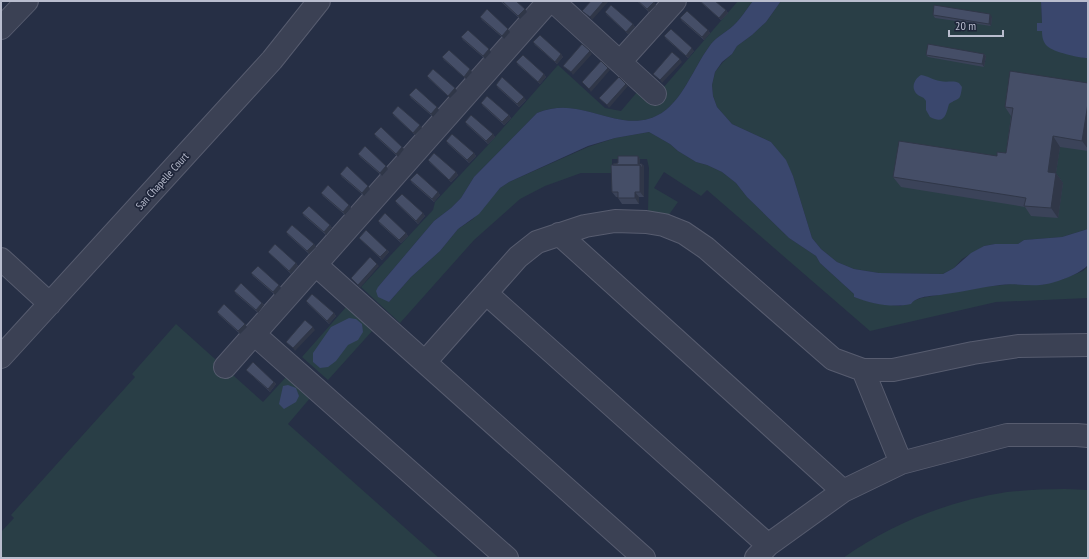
<svg xmlns="http://www.w3.org/2000/svg" width="1089" height="559" viewBox="0 0 1089 559" font-family="'PT Sans Narrow',sans-serif">
  <style>
    .green { fill: #293e46 }
    .water { fill: #3a476d }
    .lines { fill: none; stroke-linecap: round; stroke-linejoin: round }
    .street-casing { stroke: #575c6f; stroke-width: 24 }
    .street { stroke: #3b4154; stroke-width: 22 }
    .wall { fill: #3b4359 }
    .shaded-wall { fill: #303748 }
    .building { fill: #454e67; stroke: #303748 }
    .labels { text-anchor: middle; dominant-baseline: central; stroke-width: 3.5; stroke-linejoin: round; paint-order: stroke }
    .street-label { font-size: 11px; fill: #b9bdce; stroke: #1f263a }
  </style>
  <rect width="100%" height="100%" fill="#262f45"/>
  <path class="green" d="M738 1H753C747 8 743 16 736 23 729 31 717 36 711 44 686 77 677 128 623 120 591 115 569 100 537 113L474 177 461 198 451 208 434 221 378 287 389 302 411 277 440 251 458 229 473 219 500 188 509 182 588 147 615 138 649 132 670 144 678 151 696 162 707 165 722 172 736 183 747 197 789 238 816 256 820 263 854 294V297L874 303 900 306 921 298 983 287 1012 284 1041 285 1063 279 1083 271 1088 266V298L996 302 870 331 707 190 701 196 664 172 654 188 678 202 668 216 648 211 649 168 647 159H612V173H581L545 186 520 199 474 240 400 323 361 287 433 210 435 202 489 144 558 65 605 108 621 111 638 91 651 102Z
    M781 1H1041L1042 23 1037 31H1042L1083 58H1088V229L1062 237 1024 240 1018 244H995L984 246 962 259 954 268 943 274 879 273 854 269 837 262 821 249 812 238 793 176 785 160 771 142 732 124 717 107 713 96 712 85 715 72 723 62 732 54 737 46 752 35 766 22Z
    M347 306 373 330 328 380 302 357Z
    M176 324 263 402 287 376 311 397 288 424 439 558H1V532L14 518 11 515 135 377 132 374Z
    M1065 489 1088 490V558H843C891 524 948 501 1007 492 1026 490 1045 489 1065 489Z"/>
  <path class="water" d="M753 1H781L766 22 752 35 737 46 732 54 722 62 715 72 712 85 713 96 717 107 732 124 771 142 786 160 793 176 812 238 821 249 837 262 854 269 879 273 943 274 954 268 971 253 984 246 995 244H1018L1024 240 1062 237 1088 229 1087 266C1078 275 1053 284 1040 285 1026 286 1013 283 1000 285 981 287 964 292 946 294 936 296 917 295 911 304 892 308 872 304 854 297V294L820 263 816 256 789 238 747 197 736 183 722 172 707 165 696 162 678 151 670 144 649 132 615 138 588 146 509 182 500 188 479 214 458 229 440 251 411 277 389 302 378 297 376 291 378 287 434 221 451 208 461 198 474 177 537 113C570 100 591 115 623 120 677 128 686 77 711 44 717 36 729 31 736 23 743 16 747 8 753 1Z
    M1041 1H1088V58C1079 58 1053 52 1047 46 1043 42 1042 37 1042 31H1037V23H1042Z
    M921 75C928 76 933 80 940 81 947 83 953 80 959 83L962 87C960 102 959 97 949 104 946 114 945 125 930 117L926 110V101C924 97 921 97 918 95 910 89 914 79 921 75Z
    M349 318 356 319 362 324 363 332 358 340 348 345 336 361 328 367 320 368 313 362V353L331 327Z
    M288 385 296 388 299 396 296 402 284 409 279 404 283 386Z"/>
  <g class="lines">
    <g class="street-casing">
      <path id="street" d="M553 1 655 94
        M1 28 27 1
        M620 62 675 1
        M559 234 843 491
        M1 259 50 304
        M316 265 644 558
        M487 294 768 545
        M254 334 507 558
        M1 357 272 60 319 1
        M425 362 518 257 537 242 585 226 615 221 646 222 664 225 684 233 706 248 833 359 863 370H893L973 353 1018 346 1088 345
        M225 367 549 1
        M863 370 901 463
        M756 558 768 545 843 491 901 463 1007 435H1077L1088 436"/>
    </g>
    <use href="#street" class="street"/>
  </g>
  <path class="wall" d="M500 1H516L525 9 527 12 520 19Z
    M637 1H653L656 5 649 12Z
    M699 1H715L726 10 728 13 721 20Z
    M605 12 633 24 635 27 628 34 607 15Z
    M933 15 992 17 991 26 935 18Z
    M480 17 510 32 504 39 482 20Z
    M680 18 708 30 710 33 704 40 682 21Z
    M664 36 694 51 688 58 666 39Z
    M461 37 491 52 485 59 463 40Z
    M533 42 561 54 563 57 557 64 535 45Z
    M984 54 986 56 984 67 928 57 926 55Z
    M442 57 472 72 466 79 444 60Z
    M516 62 544 74 546 77 540 84 518 65Z
    M427 76 457 91 450 98 429 79Z
    M1088 83V151L1060 147 1056 173 1063 183 1058 218 1031 216 1025 207 901 187 893 177 997 156 1006 153 1011 116 1005 107Z
    M496 85 526 100 519 107 498 88Z
    M409 95 437 107 439 110 433 117 411 98Z
    M481 103 509 115 511 118 504 125 483 106Z
    M392 113 422 128 415 135 394 116Z
    M465 122 493 134 495 137 488 144 467 125Z
    M374 134 402 147 404 149 398 157 376 137Z
    M446 141 474 153 476 156 469 163 448 144Z
    M358 154 386 166 388 169 382 176 360 157Z
    M638 156 640 159V164L644 166V197H639V204H622L618 198V197H616L612 192 618 163Z
    M428 160 456 172 458 175 451 182 430 163Z
    M340 174 368 186 370 189 364 196 342 177Z
    M410 180 438 192 440 195 434 202 412 183Z
    M321 193 349 205 351 208 345 215 323 196Z
    M395 201 423 213 425 216 418 224 397 204Z
    M302 213 330 225 332 228 326 235 304 216Z
    M378 221 406 233 408 236 401 243 380 224Z
    M286 232 314 244 316 247 309 254 288 235Z
    M359 238 387 250 389 252 382 260 361 240Z
    M268 252 296 263 298 266 291 274 270 254Z
    M251 273 279 285 281 288 275 295 253 276Z
    M234 291 262 303 264 305 258 313 236 294Z
    M306 301 334 313 336 316 329 324 308 304Z
    M217 312 245 324 247 327 240 334 219 315Z
    M246 370 274 382 276 384 270 392 248 372Z"/>
  <path class="shaded-wall" d="M604 1H609L592 20 590 17Z
    M654 2 656 5 649 12 647 9Z
    M525 9 527 12 520 19 518 16Z
    M726 10 728 13 721 20 719 18Z
    M990 14 992 17 991 26 989 24Z
    M633 24 635 27 628 34 626 32Z
    M508 29 510 32 504 39 502 36Z
    M708 30 710 33 704 40 702 37Z
    M692 48 694 51 688 58 686 56Z
    M489 49 491 52 485 59 483 56Z
    M590 51 592 54 573 75 571 72Z
    M561 54 563 57 557 64 555 62Z
    M984 54 986 56 984 67 982 64Z
    M680 59 682 62 662 83 660 80Z
    M608 68 610 70 591 92 589 89Z
    M470 69 472 72 466 79 464 77Z
    M544 74 546 77 540 84 538 82Z
    M626 84 628 86 609 108 607 105Z
    M455 88 457 91 450 98 448 96Z
    M524 97 526 100 519 107 517 104Z
    M1088 103V149L1082 141Z
    M437 107 439 110 433 117 431 114Z
    M509 115 511 118 504 125 502 122Z
    M420 125 422 128 415 135 413 133Z
    M493 134 495 137 488 144 486 141Z
    M1053 136 1060 147 1056 173 1063 183 1058 218 1051 208 1048 172Z
    M402 147 404 149 398 157 396 154Z
    M474 153 476 156 469 163 467 160Z
    M638 156 640 159V166L638 164Z
    M642 164 644 166V197L640 192V165Z
    M386 166 388 169 382 176 380 173Z
    M456 172 458 175 451 182 449 180Z
    M368 186 370 189 364 196 362 193Z
    M438 192 440 195 434 202 432 199Z
    M635 192 639 197V204L635 198Z
    M349 205 351 208 345 215 343 212Z
    M423 213 425 216 418 224 416 221Z
    M330 225 332 228 326 235 324 232Z
    M406 233 408 236 401 243 399 240Z
    M314 244 316 247 309 254 307 251Z
    M387 250 389 252 382 260 380 257Z
    M296 263 298 266 291 274 289 271Z
    M377 264 379 266 360 288 358 285Z
    M279 285 281 288 275 295 273 292Z
    M262 303 264 305 258 313 256 310Z
    M334 313 336 316 329 324 327 321Z
    M245 324 247 327 240 334 238 331Z
    M313 327 315 330 295 351 293 348Z
    M274 382 276 384 270 392 268 389Z"/>
  <path class="building" d="M502 1H516L525 9 518 16Z
    M591 1H604L590 17 582 11Z
    M638 1H653L654 2 647 9Z
    M700 1H715L726 10 719 18Z
    M611 5 633 24 626 32 605 12Z
    M934 5 990 14 989 24 933 15Z
    M487 9 508 29 502 36 480 17Z
    M687 11 708 30 702 37 680 18Z
    M671 29 692 48 686 56 664 36Z
    M468 30 489 49 483 56 461 37Z
    M540 35 561 54 555 62 533 42Z
    M582 44 590 51 571 72 563 66Z
    M928 44 984 54 982 64 926 55Z
    M449 50 470 69 464 77 442 57Z
    M672 52 680 59 660 80 653 74Z
    M523 55 544 74 538 82 516 62Z
    M601 61 608 68 589 89 582 82Z
    M433 69 455 88 448 96 427 76Z
    M1010 71 1088 83V103L1082 141 1053 136 1048 172 1056 173 1051 208 1024 206 1026 198 893 177 899 141 997 156V152L1006 153 1013 108 1005 107Z
    M502 77 524 97 517 104 496 85Z
    M619 77 626 84 607 105 599 98Z
    M416 88 437 107 431 114 409 95Z
    M487 96 509 115 502 122 481 103Z
    M398 106 420 125 413 133 392 113Z
    M471 115 493 134 486 141 465 122Z
    M381 127 402 147 396 154 374 134Z
    M452 134 474 153 467 160 446 141Z
    M365 146 386 166 380 173 358 154Z
    M434 153 456 172 449 180 428 160Z
    M618 156H638V164H642V168L640 165H613V164L618 163Z
    M611 165H640V192H635V198H618V192H612Z
    M347 166 368 186 362 193 340 174Z
    M417 173 438 192 432 199 410 180Z
    M328 185 349 205 343 212 321 193Z
    M402 194 423 213 416 221 395 201Z
    M309 206 330 225 324 232 302 213Z
    M385 213 406 233 399 240 378 221Z
    M292 225 314 244 307 251 286 232Z
    M366 230 387 250 380 257 359 238Z
    M275 244 296 263 289 271 268 252Z
    M370 257 377 264 358 285 351 278Z
    M258 266 279 285 273 292 251 273Z
    M241 283 262 303 256 310 234 291Z
    M312 294 334 313 327 321 306 301Z
    M224 304 245 324 238 331 217 312Z
    M305 320 313 327 293 348 286 342Z
    M253 362 274 382 268 389 246 370Z"/>
  <g class="labels">
    <g class="street-label">
      <text transform="translate(162 181) rotate(-48)">San Chapelle Court</text>
    </g>
  </g>
  <rect width="1089" height="559" fill="none" stroke="#b9bdce" stroke-width="4"/>
  <path d="M949 30v6h54v-6" fill="none" stroke="#b9bdce" stroke-width="2"/>
  <text x="955" y="30" font-size="12" fill="#b9bdce" stroke="#1f263a" stroke-width="3" paint-order="stroke">20 m</text>
</svg>
